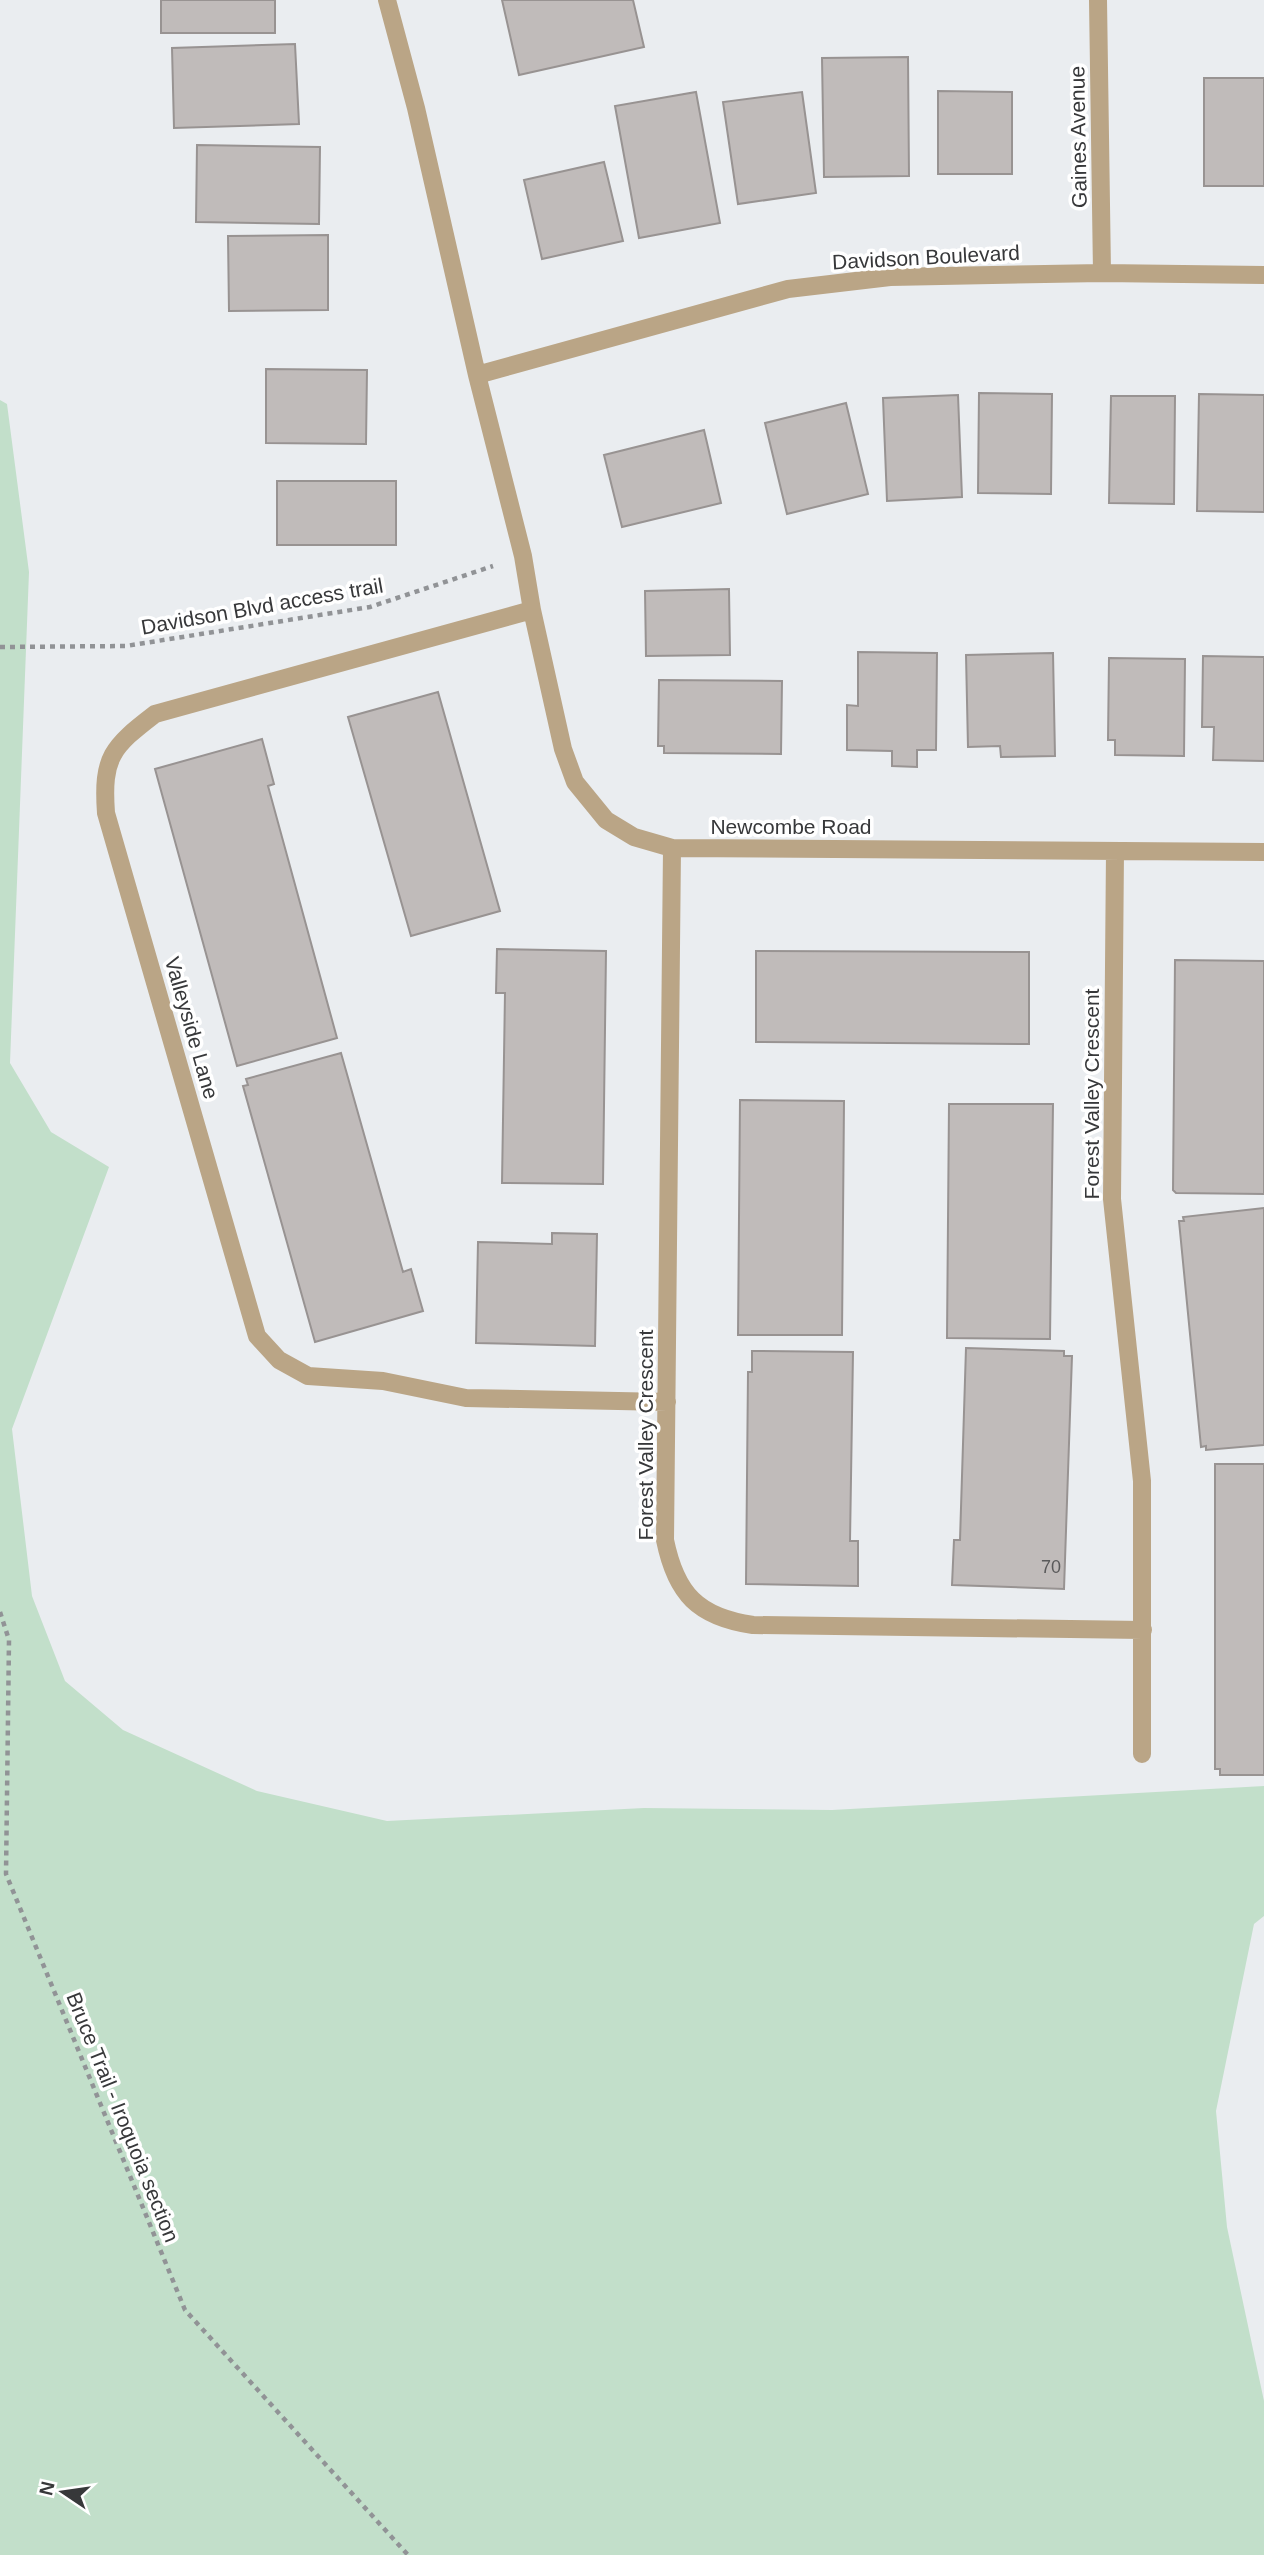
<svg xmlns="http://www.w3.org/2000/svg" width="1264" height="2555" viewBox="0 0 1264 2555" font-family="Arial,sans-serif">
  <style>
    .green { fill: #c2dfca }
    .building { fill: #c0bbba; stroke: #989392; stroke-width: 2 }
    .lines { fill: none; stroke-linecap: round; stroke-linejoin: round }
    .path { stroke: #919396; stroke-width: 4.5; stroke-dasharray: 5 5; stroke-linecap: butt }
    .minor { stroke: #baa586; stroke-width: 18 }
    .labels { text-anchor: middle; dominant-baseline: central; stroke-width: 7; stroke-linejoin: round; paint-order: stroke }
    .number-label { font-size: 18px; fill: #59595a }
    .street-label { font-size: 21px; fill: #37383a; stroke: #fff }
  </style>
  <rect width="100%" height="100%" fill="#eaedf0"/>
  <path class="green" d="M0 400 7 404 29 572 10 1063 51 1132 109 1167 12 1429 32 1596 65 1681 123 1730 257 1791 387 1821 644 1808 832 1810 1264 1786V1916L1254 1924 1216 2111 1227 2227 1264 2401V2555H0Z"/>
  <path class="building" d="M161 0H275V33H161Z
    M502 0H633L644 47 519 75Z
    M295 44 299 124 174 128 172 48Z
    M908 57 909 176 824 177 822 58Z
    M1204 78H1264V186H1204Z
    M938 91 1012 92V174H938Z
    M696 92 720 223 639 238 615 106Z
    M802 92 816 193 738 204 723 102Z
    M197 145 320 147 319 224 196 222Z
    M604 162 623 241 542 259 524 180Z
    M328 235V310L229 311 228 236Z
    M266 369 367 370 366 444 266 443Z
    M979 393 1052 394 1051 494 978 493Z
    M1199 394 1264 395V512L1197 511Z
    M958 395 962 497 887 501 883 398Z
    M1111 396H1175L1174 504 1109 503Z
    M846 403 868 494 787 514 765 423Z
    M704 430 721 503 622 527 604 455Z
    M277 481H396V545H277Z
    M729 589 730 655 646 656 645 591Z
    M858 652 937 653 936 750H917V767L892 766V751L847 750V705L858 706Z
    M1053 653 1055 756 1001 757 1000 746 968 747 966 655Z
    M1203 656 1264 657V761L1213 760 1214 727H1202Z
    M1109 658 1185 659 1184 756 1115 755V740H1108Z
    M659 680 782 681 781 754 664 753V746H658Z
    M438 692 500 911 411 936 348 717Z
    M262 739 274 784 268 786 337 1038 237 1066 155 769Z
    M497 949 606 951 603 1184 502 1183 505 993H496Z
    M756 951 1029 952V1044L756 1042Z
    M1175 960 1264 961V1194L1176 1193 1173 1190Z
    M341 1053 403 1272 411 1269 423 1311 315 1342 243 1086 248 1085 246 1079Z
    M740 1100 844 1101 842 1335H738Z
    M949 1104H1053L1050 1339 947 1338Z
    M1264 1208V1445L1206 1450V1446L1201 1447 1179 1221H1184L1183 1217Z
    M552 1233 597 1234 595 1346 476 1343 478 1242 552 1244Z
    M966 1348 1064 1351V1356H1072L1064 1589 952 1585 954 1540H960Z
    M752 1351 853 1352 850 1541H858V1586L746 1584 748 1372H752Z
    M1215 1464H1264V1775H1220V1769H1215Z"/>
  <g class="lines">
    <path class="path" d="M0 647 126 646 370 607 493 566
      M0 1612 9 1640 6 1874 185 2310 408 2555"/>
    <path class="minor" d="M387 0 416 108 477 375 523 556 532 610 563 749 575 782 606 820 634 837 672 848 1264 852
      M1098 0 1102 273
      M477 375 788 289 890 277 1102 273 1264 275
      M532 610 155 714C112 747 102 757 106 813L257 1336 279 1360 308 1376 383 1381 466 1398 667 1402
      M672 848 665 1540C676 1594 698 1617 753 1625L1143 1630
      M1115 851 1112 1199 1142 1481V1754"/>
  </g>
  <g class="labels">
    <g class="number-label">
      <text x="1051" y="1567">70</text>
    </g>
    <g class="street-label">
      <text transform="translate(1078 137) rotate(-91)">Gaines Avenue</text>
      <text transform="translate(926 257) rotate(-3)">Davidson Boulevard</text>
      <text transform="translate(262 606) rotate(-10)">Davidson Blvd access trail</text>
      <text x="791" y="826">Newcombe Road</text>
      <text transform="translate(192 1028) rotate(74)">Valleyside Lane</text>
      <text transform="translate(1091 1094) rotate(-90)">Forest Valley Crescent</text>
      <text transform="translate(645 1435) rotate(-90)">Forest Valley Crescent</text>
      <text transform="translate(123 2117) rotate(68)">Bruce Trail - Iroquoia section</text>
    </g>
  </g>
  <g transform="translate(63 2492) rotate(283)" stroke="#ffffff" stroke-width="5" paint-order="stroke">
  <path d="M0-5L12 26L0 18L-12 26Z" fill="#37383a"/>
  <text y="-10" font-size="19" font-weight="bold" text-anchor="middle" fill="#37383a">N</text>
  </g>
</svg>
